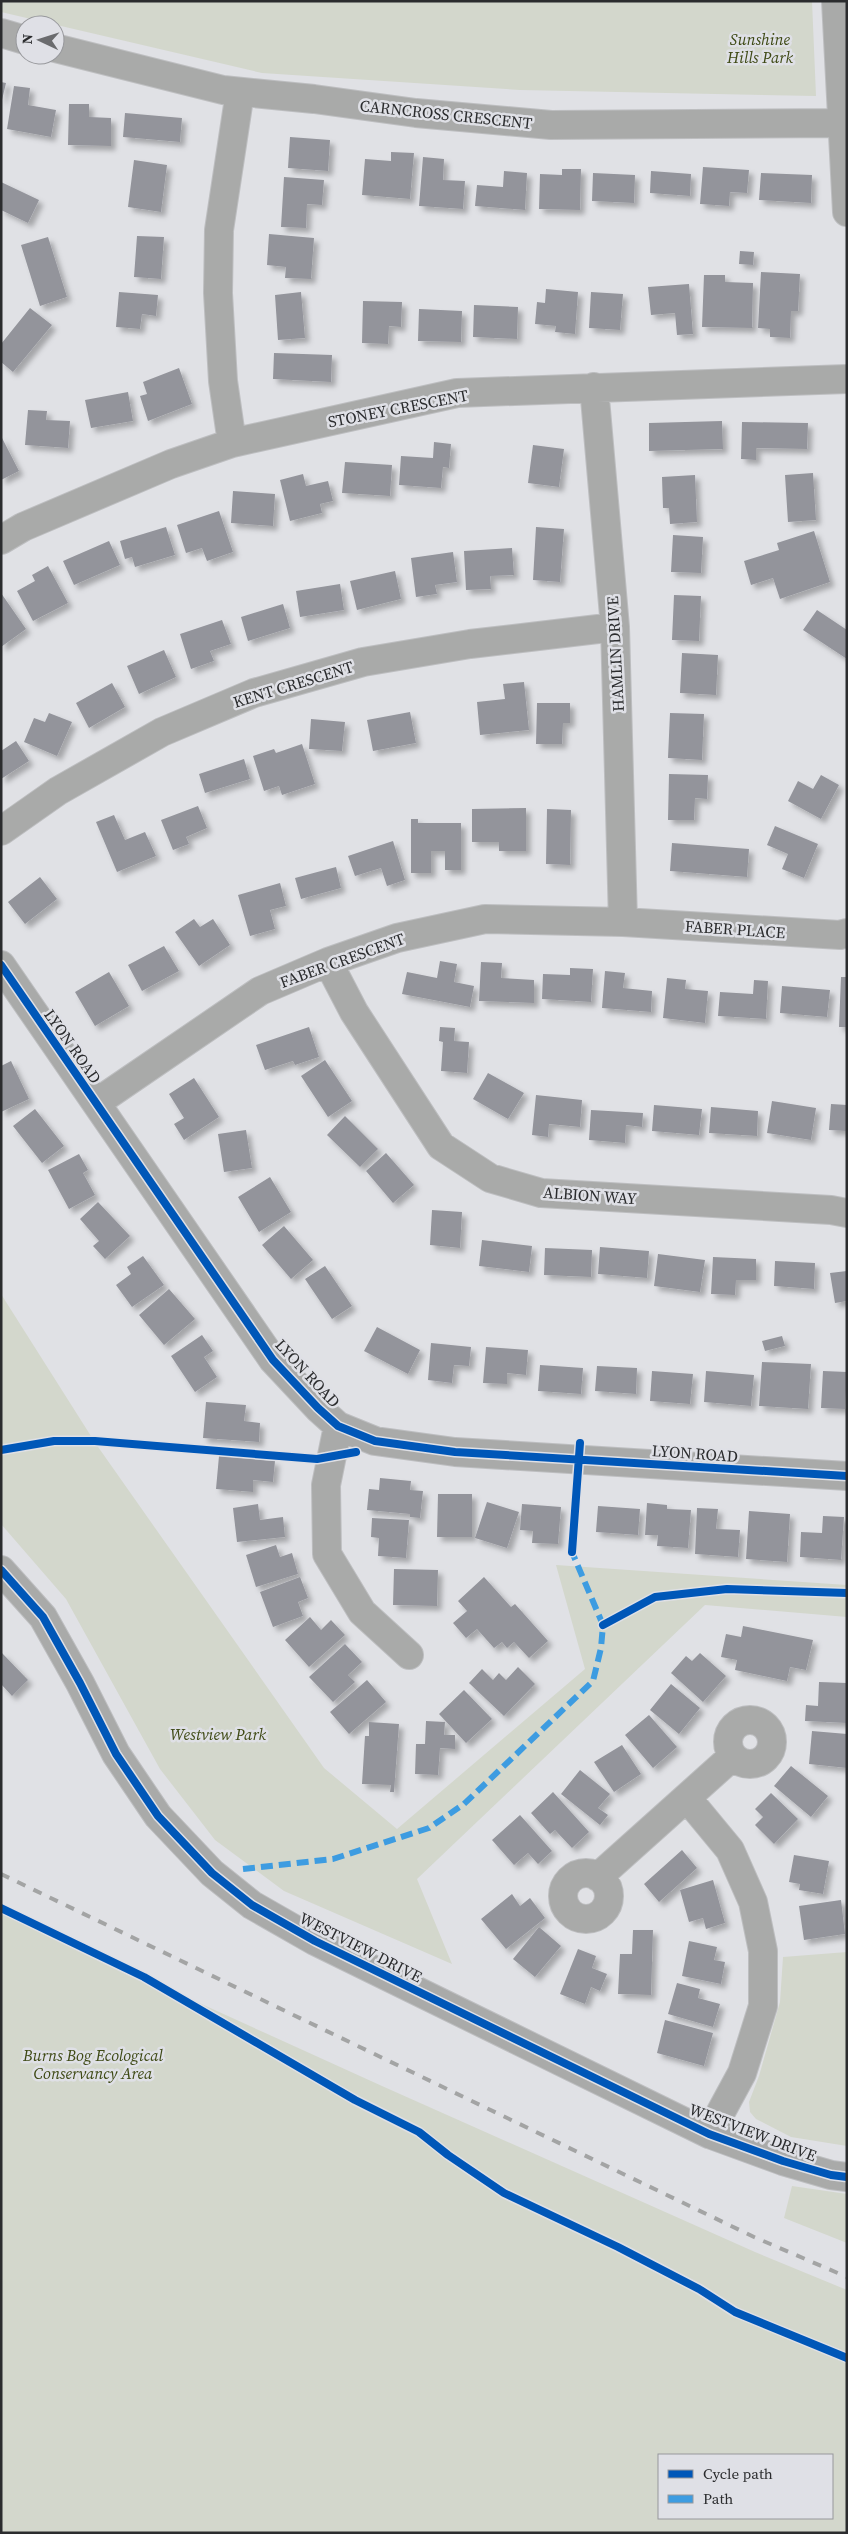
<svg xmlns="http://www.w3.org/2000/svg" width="848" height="2534" viewBox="0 0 848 2534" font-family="'Source Serif 4',serif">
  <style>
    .green { fill: #d3d7cc; fill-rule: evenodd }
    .building { fill: #93949b; filter: url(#shadow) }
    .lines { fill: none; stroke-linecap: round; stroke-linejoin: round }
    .minor-casing { stroke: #bdbec0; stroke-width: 30 }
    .minor { stroke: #a9aaa9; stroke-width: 28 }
    .rail { stroke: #a3a4a4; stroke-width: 4; stroke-dasharray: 9 9; stroke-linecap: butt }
    .quiet { stroke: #3d9ce1; stroke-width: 6; stroke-dasharray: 12 6; stroke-linecap: butt }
    .cycleway-casing { stroke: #dfe0e6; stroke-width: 11 }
    .cycleway { stroke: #0057b8; stroke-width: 8 }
    .labels { text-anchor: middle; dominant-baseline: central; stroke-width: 5; stroke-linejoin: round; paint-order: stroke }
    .park-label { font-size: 16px; font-style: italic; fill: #3e4914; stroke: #dfe0e6 }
    .street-label { font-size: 16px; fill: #2b2c2e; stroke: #dfe0e6 }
  </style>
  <defs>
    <filter id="shadow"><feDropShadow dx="4.5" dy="4.5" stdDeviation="2.5" flood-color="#0004"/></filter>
  </defs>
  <rect width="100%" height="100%" fill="#e0e1e5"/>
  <path class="green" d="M1 1H812L816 96 520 90 262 73 1 12Z
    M1 1294 96 1444 324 1768 397 1829 585 1669 556 1565 847 1585V1617L705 1605 417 1879 452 1964 284 1891 215 1840 160 1769 66 1599 1 1524Z
    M1 1913 382 2086 755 2252 847 2290V2533H1ZM659 2455H832V2518H659Z
    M847 1952V2146L791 2137 756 2119 750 2112 749 2102 759 2076 780 2002 783 1957Z
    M792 2186 847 2194V2243L784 2218Z"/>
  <path class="building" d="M1 82 6 83 2 100H1Z
    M14 86 30 88 28 105 56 110 51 137 7 129Z
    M69 104H89V117L111 118V146L68 145Z
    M125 113 182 118 180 142 123 137Z
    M290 137 330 140 328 171 288 168Z
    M391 152 414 153 410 199 362 195 365 159 391 161Z
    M423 157 444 159 443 180 465 181 463 209 419 206Z
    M134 160 167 165 161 212 128 207Z
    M703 167 749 170 747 193 730 192 729 206 700 204Z
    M562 169H581L580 210 539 209 540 174 562 175Z
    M504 171 527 173 525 210 475 206 477 185 503 187Z
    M651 171 691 174 690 196 650 193Z
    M593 173 635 175 634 203 592 201Z
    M761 173 812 175 811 203 759 200Z
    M284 177 324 180 322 205 307 204 306 228 281 227Z
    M1 182 39 200 28 223 1 210Z
    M269 234 314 238 311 279 285 278 286 267 267 265Z
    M137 236 164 237 161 279 134 277Z
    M48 237 67 297 40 306 21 245Z
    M740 251 754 252 753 265 739 264Z
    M761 272 800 274 798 311H791L790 338 770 337V329L758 328Z
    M704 275H725V282L753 283 752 328 702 327Z
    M689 284 693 334 677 335 675 313 651 315 648 287Z
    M546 289 578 292 575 334 555 332 556 326 535 324 537 302 545 303Z
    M119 292 158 295 156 316 142 314 140 329 116 327Z
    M301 292 305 338 278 340 275 295Z
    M591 292 623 294 620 330 589 328Z
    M363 301 402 302 401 327 389 326 388 344 362 343Z
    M474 305 518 307 517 339 473 337Z
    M30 308 52 325 13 372 1 362V344Z
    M419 309 462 311 461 342 418 341Z
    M274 353 332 355 331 382 273 379Z
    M179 368 192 404 148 421 140 396 147 394 143 382Z
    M128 392 133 421 91 428 85 400Z
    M28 410 47 411 46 420 70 421 68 448 25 445Z
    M722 421 723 449 649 451V423Z
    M742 422 808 423 807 449 756 448V460L741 459Z
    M1 436 19 471 1 480Z
    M434 442 451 444 449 468 443 467 441 488 399 485 401 456 433 458Z
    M533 445 564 449 559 487 528 483Z
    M345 462 392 465 390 496 342 493Z
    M813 473 816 520 788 522 785 475Z
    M303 474 306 486 328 481 333 501 320 504 322 513 290 521 280 480Z
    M695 475 697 522 670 524 669 508H663L662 477Z
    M233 491 275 494 273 526 231 523Z
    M219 511 233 552 207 561 202 548 186 553 177 525Z
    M166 527 175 555 135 567 132 557 125 559 120 541Z
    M536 527 564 529 560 582 533 580Z
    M814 531 830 582 780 599 773 578 751 585 744 561 779 550 777 543Z
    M673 535 703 537 701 573 671 572Z
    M109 541 120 565 74 585 63 561Z
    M512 548 514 575 490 576 491 589 466 590 464 551Z
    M453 552 457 582 435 585 437 594 416 597 411 558Z
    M48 566 68 603 33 621 17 591 35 581 32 575Z
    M395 571 401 599 357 610 350 581Z
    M340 584 344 610 300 617 296 591Z
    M1 593 26 629 1 647Z
    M674 595 701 596 699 641 672 640Z
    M283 604 290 628 248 641 241 617Z
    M817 610 847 630V659L803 630Z
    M222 620 231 644 210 651 214 661 191 669 180 634Z
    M164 650 176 677 139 694 127 666Z
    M682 653 718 655 716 695 680 693Z
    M524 682 529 730 480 735 477 702 505 699 503 684Z
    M112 683 125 707 89 728 76 703Z
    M537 703H570V723H563L562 744H536Z
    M410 712 416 743 373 751 367 720Z
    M49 713 72 722 57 756 24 742 34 718 45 722Z
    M670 713 704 714 702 760 668 758Z
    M311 719 345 722 342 751 309 749Z
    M16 741 29 761 1 779V751Z
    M302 744 315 784 282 795 279 786 264 791 253 756 274 749 276 753Z
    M244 759 250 779 205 793 199 774Z
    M669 774 708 775 707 799 695 798 694 820H668Z
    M821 775 839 785 821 819 788 801 798 781 813 789Z
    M198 806 207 828 186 837 189 844 173 850 161 820Z
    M526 808V851H499V842H472V809Z
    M547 809 571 810 570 865 546 864Z
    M114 815 125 840 145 832 156 856 117 872 96 822Z
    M411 819H418V823H461V870H445V851H431V873H411Z
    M775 826 818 844 804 878 782 869 788 854 767 845Z
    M393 841 405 880 387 886 381 868 355 876 348 856Z
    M672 843 749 849 747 877 670 871Z
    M336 867 341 888 301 899 295 878Z
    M40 877 57 899 25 924 8 902Z
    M280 883 286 906 270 910 275 929 250 936 238 895Z
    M194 919 200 927 213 919 230 945 199 966 175 932Z
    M164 946 179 971 142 991 128 965Z
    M440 961 457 964 454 982 474 986 470 1007 402 994 407 972 437 978Z
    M481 962 502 963 501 978 534 980V1003L479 1001Z
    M570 968 593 969 591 1002 542 999 543 974 570 975Z
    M605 971 625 973 623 988 652 991 651 1012 602 1008Z
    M109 972 129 1006 95 1026 75 992Z
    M841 977H847V1027H839Z
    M667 978 686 980 685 989 708 991 705 1023 663 1018Z
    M754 980 768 981 766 1019 718 1016 720 992 753 994Z
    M782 986 830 990 827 1017 780 1013Z
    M309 1027 319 1057 295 1065 293 1061 265 1070 256 1045Z
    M440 1027 455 1028 454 1041 469 1042 467 1073 441 1071 443 1042 439 1041Z
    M325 1060 352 1101 328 1117 301 1076Z
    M11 1061 29 1099 1 1112V1066Z
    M488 1073 524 1093 508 1119 473 1099Z
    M194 1078 219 1117 184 1140 174 1124 184 1118 169 1094Z
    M536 1095 582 1100 580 1127 549 1124 548 1137 532 1135Z
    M772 1101 816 1108 811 1140 767 1133Z
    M831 1104 847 1105V1131L829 1130Z
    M654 1105 702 1109 699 1135 652 1131Z
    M711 1107 758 1111 757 1136 709 1133Z
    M35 1109 64 1146 42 1163 13 1126Z
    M591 1110 643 1113 642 1127 626 1125 625 1143 589 1140Z
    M345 1116 378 1149 360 1167 327 1135Z
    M246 1130 252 1168 224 1172 218 1134Z
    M386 1153 414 1185 393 1203 366 1171Z
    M79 1154 88 1170 83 1173 95 1195 69 1209 48 1170Z
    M270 1177 291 1212 259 1232 238 1197Z
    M98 1202 130 1236 105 1259 93 1246 99 1241 80 1219Z
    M432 1210 462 1212 460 1248 430 1245Z
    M284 1226 313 1260 291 1279 262 1245Z
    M482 1240 532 1246 529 1272 479 1266Z
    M600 1247 649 1251 647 1278 598 1274Z
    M545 1248 592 1250 591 1277 544 1275Z
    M658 1254 705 1260 700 1292 654 1286Z
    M143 1256 164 1285 132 1307 116 1285 131 1274 127 1267Z
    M713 1257 756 1259V1280H736L735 1295 711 1294Z
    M775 1261 815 1263 814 1289 774 1286Z
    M325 1266 352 1306 332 1319 305 1279Z
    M847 1271V1301L835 1303 830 1273Z
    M169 1289 195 1319 164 1345 139 1315Z
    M377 1327 420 1350 408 1374 364 1351Z
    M202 1335 213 1351 204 1357 217 1377 195 1392 171 1356Z
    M782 1336 785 1346 765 1351 762 1341Z
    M431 1343 471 1347 469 1366 454 1365 452 1383 428 1380Z
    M486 1347 528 1350 526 1375 507 1373V1384L483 1383Z
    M762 1362 811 1364 808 1409 759 1406Z
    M540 1365 583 1368 581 1394 538 1391Z
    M597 1366 637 1368 636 1394 595 1391Z
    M652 1371 693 1374 690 1404 650 1401Z
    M706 1371 754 1375 751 1406 704 1402Z
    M823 1371 847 1372 845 1409 821 1408Z
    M206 1402 246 1405 244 1421 260 1423 259 1442 203 1438Z
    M219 1456 275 1461 273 1482 253 1480V1492L216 1489Z
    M380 1478 411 1481 410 1490 423 1491 420 1518 410 1517V1514L367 1510 369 1489 379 1490Z
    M438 1494H472V1537H437Z
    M487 1502 519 1512 507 1548 475 1538Z
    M647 1503 667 1505V1509L691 1510 688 1548 657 1546 658 1535H645Z
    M258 1504 260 1520 283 1517 285 1537 237 1542 233 1508Z
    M522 1504 561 1507 558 1544 532 1543 533 1531 520 1530Z
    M598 1506 640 1509 638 1535 596 1532Z
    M697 1508 718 1509 716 1529 740 1530 738 1557 695 1554Z
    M749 1511 790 1514 787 1562 746 1559Z
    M823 1516 844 1517 841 1560 800 1557 801 1532 822 1533Z
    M372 1518 409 1520 406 1558 378 1556 379 1538 371 1537Z
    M276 1545 280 1557 292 1553 298 1574 256 1587 246 1555Z
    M394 1569 438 1570 437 1606 393 1605Z
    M300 1577 308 1598 298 1602 303 1616 273 1627 260 1592Z
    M484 1577 511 1607 515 1604 548 1641 529 1658 514 1642 507 1648 502 1642 494 1648 477 1629 466 1638 453 1623 467 1611 458 1601Z
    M310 1617 321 1630 331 1620 345 1635 309 1667 285 1640Z
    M743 1626 813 1640 806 1670 790 1667 787 1681 735 1670 737 1660 721 1657 726 1634 741 1637Z
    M345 1644 362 1662 348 1675 355 1682 333 1702 309 1677Z
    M1 1652 28 1680 12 1696 1 1684Z
    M700 1653 726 1676 703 1702 671 1673 686 1656 692 1661Z
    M518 1667 535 1684 504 1716 469 1683 482 1669 493 1680 499 1673 506 1680Z
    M367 1680 386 1702 349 1734 330 1712Z
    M819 1682 847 1683V1723L805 1721 806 1705 818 1706Z
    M671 1684 700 1708 679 1734 650 1710Z
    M464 1690 492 1719 466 1743 439 1714Z
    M649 1715 677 1747 653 1768 625 1735Z
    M426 1721 445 1722 444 1735H455V1749L440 1748 438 1775 415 1774 416 1744H425Z
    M369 1722 399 1724 394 1792H390L391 1785 362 1784 365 1736H369Z
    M812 1731 847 1734V1768L809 1764Z
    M622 1745 641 1774 614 1792 594 1762Z
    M791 1766 828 1796 811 1817 774 1786Z
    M580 1770 610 1794 598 1808 608 1815 600 1825 561 1794Z
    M553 1792 589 1832 572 1848 555 1830 550 1834 531 1813Z
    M771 1793 798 1819 774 1844 755 1825 763 1817 755 1809Z
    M520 1815 552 1851 538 1864 528 1853 514 1865 492 1840Z
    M682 1850 697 1868 659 1902 644 1884Z
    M794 1855 829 1861 823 1894 799 1890 800 1884 789 1882Z
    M713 1880 725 1923 706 1929 703 1918 689 1922 680 1890Z
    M512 1894 520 1906 530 1898 545 1918 506 1949 481 1919Z
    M841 1900 845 1934 804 1940 799 1906Z
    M539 1927 561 1946 535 1977 513 1959Z
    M633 1930H653L651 1995 618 1994 620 1954H632Z
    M689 1941 717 1947 714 1960 725 1962 721 1984 682 1976Z
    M578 1949 596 1956 592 1968 607 1974 600 1991 591 1987 585 2004 560 1994Z
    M677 1983 700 1989 698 1998 720 2004 713 2027 668 2014Z
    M665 2020 713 2033 704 2066 657 2053Z"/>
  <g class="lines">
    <g class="minor-casing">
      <path id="minor" d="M836 1 847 212
        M1 33 25 40
        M55 48 223 90 314 99 416 113 551 125 842 123
        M594 387 615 627 623 922
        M232 443 223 381 218 293 219 230 240 92
        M1 540 23 527 171 464 232 443 457 393 847 379
        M1 831 58 791 162 732 254 693 363 662 470 644 615 627
        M328 962 354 1012 441 1146 490 1178 541 1193 831 1210 847 1213
        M1 965 273 1360 318 1408 338 1426 375 1441 455 1452 847 1476
        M96 1103 260 991 328 962 397 938 485 919 623 922 840 935 847 933
        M338 1426 326 1485 327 1554 362 1612 409 1655
        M1 1570 43 1617 80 1683 116 1754 158 1816 212 1873 252 1905 315 1941 709 2134 783 2161 831 2175 847 2177
        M728 1742a22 22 0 1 1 44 0a22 22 0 1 1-44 0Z
        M687 1798 730 1850 753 1902 763 1951V2006L742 2073 709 2134
        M563 1896a23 23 0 1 1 46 0a23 23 0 1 1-46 0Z
        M598 1877 733 1756"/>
    </g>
    <use href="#minor" class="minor"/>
    <path class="rail" d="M1 1874 754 2237 847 2277"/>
    <path class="quiet" d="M243 1869 333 1859 429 1828 464 1804 593 1681 601 1648 603 1625 572 1552"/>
    <g class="cycleway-casing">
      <path id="cycleway" d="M1 965 273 1360 318 1408 338 1426 375 1441 455 1452 847 1476
        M1 1450 54 1441H95L317 1459 356 1452
        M572 1552 580 1443
        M1 1570 43 1617 80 1683 116 1754 158 1816 212 1873 252 1905 315 1941 709 2134 783 2161 831 2175 847 2177
        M603 1625 655 1597 727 1589 847 1593
        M1 1908 144 1977 355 2100 419 2132 448 2155 504 2193 618 2247 699 2289 735 2312 847 2358"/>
    </g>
    <use href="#cycleway" class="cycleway"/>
  </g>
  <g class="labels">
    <g class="park-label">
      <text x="760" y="39">Sunshine<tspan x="760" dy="18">Hills Park</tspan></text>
      <text x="218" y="1734">Westview Park</text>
      <text x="93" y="2055">Burns Bog Ecological<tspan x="93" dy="18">Conservancy Area</tspan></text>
    </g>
    <g class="street-label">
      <text transform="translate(446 114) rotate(6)">CARNCROSS CRESCENT</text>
      <text transform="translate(398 408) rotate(-11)">STONEY CRESCENT</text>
      <text transform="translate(615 654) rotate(-93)">HAMLIN DRIVE</text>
      <text transform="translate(293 684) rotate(-17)">KENT CRESCENT</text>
      <text transform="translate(735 929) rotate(4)">FABER PLACE</text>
      <text transform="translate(342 960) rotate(-20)">FABER CRESCENT</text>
      <text transform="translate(73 1046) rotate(55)">LYON ROAD</text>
      <text transform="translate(590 1195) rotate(4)">ALBION WAY</text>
      <text transform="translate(308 1373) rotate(47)">LYON ROAD</text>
      <text transform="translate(695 1453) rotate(4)">LYON ROAD</text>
      <text transform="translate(361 1947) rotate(27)">WESTVIEW DRIVE</text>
      <text transform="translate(753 2132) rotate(21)">WESTVIEW DRIVE</text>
    </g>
  </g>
  <rect width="848" height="2534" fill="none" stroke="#2b2c2e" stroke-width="5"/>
  <rect x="658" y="2454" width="175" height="65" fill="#dfe0e6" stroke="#97989c"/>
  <rect x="668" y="2470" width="25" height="8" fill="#0057b8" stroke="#97989c"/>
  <text x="703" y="2479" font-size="15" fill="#2b2c2e">Cycle path</text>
  <rect x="668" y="2495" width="25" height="8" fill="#3d9ce1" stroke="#97989c"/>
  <text x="703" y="2504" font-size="15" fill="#2b2c2e">Path</text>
  <g transform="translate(40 40) rotate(274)"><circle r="24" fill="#dfe0e6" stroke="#97989c"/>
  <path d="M0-4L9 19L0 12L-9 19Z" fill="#6a6b6e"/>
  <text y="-8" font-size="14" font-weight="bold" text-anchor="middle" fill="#2b2c2e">N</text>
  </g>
</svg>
